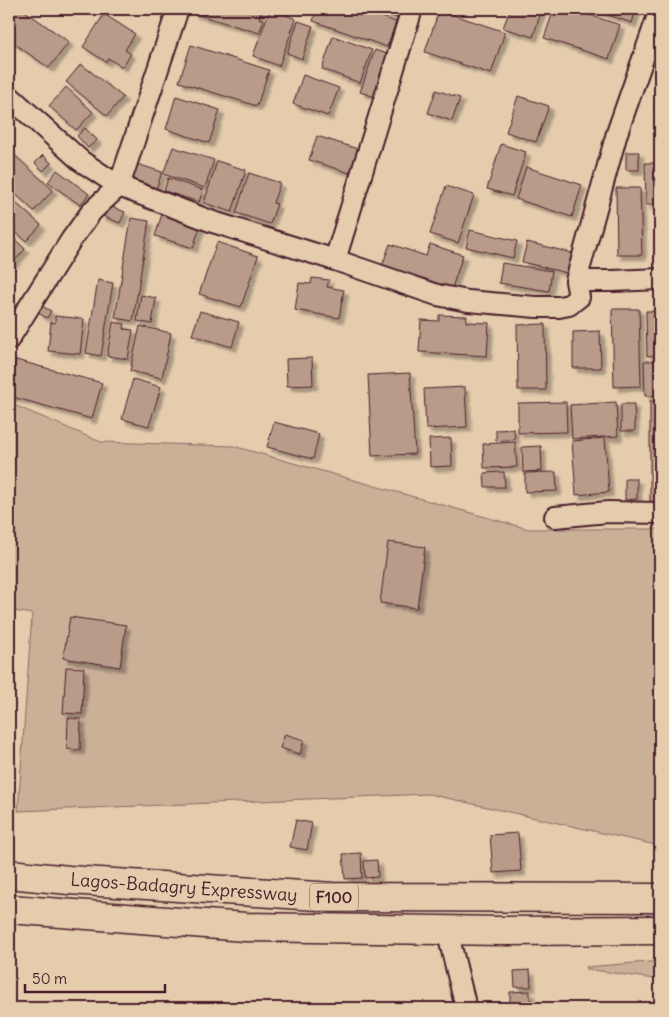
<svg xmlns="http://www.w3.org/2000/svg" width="669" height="1017" viewBox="0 0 669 1017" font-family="Delius,sans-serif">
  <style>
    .green { fill: #cbb098; stroke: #8a6862 }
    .building { fill: #b99b89; stroke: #4a1f2b; filter: url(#shadow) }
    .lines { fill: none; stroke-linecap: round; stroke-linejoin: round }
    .street-casing { stroke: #4a1f2b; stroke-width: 24 }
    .highway-casing { stroke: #4a1f2b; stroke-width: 31 }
    .street { stroke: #e4ccad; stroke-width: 20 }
    .highway { stroke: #e4ccad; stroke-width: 28 }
    .labels { text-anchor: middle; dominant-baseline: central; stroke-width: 5; stroke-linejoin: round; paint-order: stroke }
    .shield { fill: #e4ccad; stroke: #785352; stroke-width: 1 }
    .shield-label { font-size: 16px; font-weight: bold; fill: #4a1f2b }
    .street-label { font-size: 18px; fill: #4a1f2b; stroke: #e4ccad }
  </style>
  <defs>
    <filter id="shadow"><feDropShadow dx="4.5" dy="4.5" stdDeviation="1" flood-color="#0004"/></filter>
  </defs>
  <rect width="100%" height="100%" fill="#e4ccad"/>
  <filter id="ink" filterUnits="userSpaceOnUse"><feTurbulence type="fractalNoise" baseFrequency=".02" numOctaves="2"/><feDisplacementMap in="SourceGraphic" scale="10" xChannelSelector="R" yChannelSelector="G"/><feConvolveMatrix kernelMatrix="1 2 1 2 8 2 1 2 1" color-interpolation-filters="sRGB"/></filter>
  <g filter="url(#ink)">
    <path class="green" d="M9 403 101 442 233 446 528 529H660V846L429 794 18 811 32 614 9 610Z
      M660 961V980L587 969 586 967Z"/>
    <path class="building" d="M12 9H22L69 42 49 68 9 40V14Z
      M194 9H262L259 18 264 20 259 33 192 13Z
      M270 9 296 19 279 66 253 56Z
      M317 9H360L396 22 387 47 313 21Z
      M386 9H411L406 21 384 13Z
      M510 9H542L533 37 503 28Z
      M554 9H571L620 25 609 59 544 38Z
      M594 9H636L632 23 594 10Z
      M439 10 505 32 491 74 425 52Z
      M104 14 135 34 125 50 131 54 122 67 108 58 106 62 83 47Z
      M298 21 313 26 302 59 287 53Z
      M333 36 372 50 360 83 322 69Z
      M191 45 269 70 257 106 179 82Z
      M375 50 393 56 378 98 360 92Z
      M81 64 123 97 107 116 66 82Z
      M303 75 339 88 328 116 293 104Z
      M66 87 93 112 76 130 49 106Z
      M436 90 460 98 452 121 428 113Z
      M657 92 660 93V109L654 108Z
      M176 96 220 110 209 143 166 129Z
      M518 96 549 106 536 142 506 132Z
      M85 128 97 140 88 148 77 136Z
      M317 136 361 150 353 174 309 160Z
      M501 144 526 152 512 196 487 189Z
      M173 147 214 160 205 188 163 174Z
      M9 150 53 190 34 211 9 188Z
      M626 152H639V170H626Z
      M43 155 51 163 43 171 35 163Z
      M217 161 246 170 232 212 204 203Z
      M645 163H660V205H646Z
      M137 164 162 172 155 192 131 183Z
      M526 167 582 185 572 217 516 199Z
      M57 170 89 194 80 205 48 182Z
      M249 173 280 183 273 203 277 204 270 224 236 213Z
      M168 178 203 190 199 202 164 191Z
      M446 186 474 195 458 243 430 234Z
      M616 188H640L642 255H617Z
      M9 197 41 225 26 241 9 226Z
      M105 204 125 212 120 223 100 215Z
      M163 211 201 224 193 248 155 236Z
      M655 213H660V265H656Z
      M131 218 149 221 133 321 115 318Z
      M470 230 517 241 513 258 466 247Z
      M9 234 25 249 9 267Z
      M217 242 258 256 241 307 199 294Z
      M527 242 572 253 567 273 522 262Z
      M390 244 426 256 430 244 463 255 452 288 382 266Z
      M502 263 552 271 549 291 499 283Z
      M312 278 329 280 327 287 344 290 339 318 295 310 299 283 311 284Z
      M98 280 113 283 101 356 86 353Z
      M141 295 156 298 152 324 137 321Z
      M42 306 51 311 47 318 38 313Z
      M612 309H639L641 386 614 387Z
      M200 311 239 322 232 347 192 335Z
      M646 311H660V355L647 356Z
      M439 315 467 316 466 322 489 323 487 356 419 352 421 320 439 321Z
      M55 316 84 319 80 354 48 351 51 322 55 323Z
      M113 322 125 324 124 329 133 330 128 359 107 356Z
      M545 324 546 390H518L517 325Z
      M140 326 171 333 162 378 130 371Z
      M600 331 601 368H573V332Z
      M312 358 313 385 287 386 286 359Z
      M16 360 102 383 92 419 9 396V387Z
      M644 361H660V396H645Z
      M410 373 415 454 372 456 368 375Z
      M133 379 161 387 149 426 122 419Z
      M465 387 467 427 426 429 424 389Z
      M650 401H660V503H650Z
      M566 402 567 432 518 433V403Z
      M616 402 618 436 572 439 570 405Z
      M621 404H634L635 431H621Z
      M274 422 319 434 313 459 267 447Z
      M514 429 515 439 496 441V430Z
      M451 438 452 466 430 467 429 439Z
      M605 438 609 492 576 495 572 441Z
      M515 442 517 467 484 468 483 444Z
      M541 446 542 471 523 472 522 447Z
      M504 472 505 487H485L484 473Z
      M556 472 557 491 525 492V473Z
      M625 479H637V499L625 500Z
      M388 542 425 547 417 608 380 603Z
      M70 617 126 625 120 667 63 658Z
      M66 667 84 668 82 714 63 713Z
      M68 718 81 719 80 750 67 749Z
      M285 734 304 740 300 754 280 748Z
      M296 820 312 823 307 850 290 847Z
      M518 833 521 871 493 873 490 835Z
      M361 853 362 878 345 879 343 854Z
      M377 860 378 877 365 878 364 861Z
      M530 970 531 987H515L514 971Z
      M530 991V1003L510 1004V992Z"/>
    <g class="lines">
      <g class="street-casing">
        <path id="street" d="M9 96 81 161 119 186 213 222 335 260 437 295 468 301 536 307H559L569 305 579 297 576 281H613L660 279
          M335 260 412 9
          M576 281 617 133 660 10
          M9 339 71 240 92 211 119 186 178 9
          M555 517 608 512 660 513
          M447 930 466 1008"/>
      </g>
      <g class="highway-casing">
        <path id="highway" d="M9 874 69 880 333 897 660 898
          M9 909 245 927 503 931 660 930"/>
      </g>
      <use href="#street" class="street"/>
      <use href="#highway" class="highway"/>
    </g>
  </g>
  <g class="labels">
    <rect class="shield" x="310" y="883.5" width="48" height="27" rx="4"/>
    <g class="shield-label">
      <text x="334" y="897">F100</text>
    </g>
    <g class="street-label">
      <text transform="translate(184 887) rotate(4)">Lagos-Badagry Expressway</text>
    </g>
  </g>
  <rect width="669" height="1017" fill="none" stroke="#e4ccad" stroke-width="30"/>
  <rect x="15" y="15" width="639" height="987" fill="none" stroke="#4a1f2b" stroke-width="2" filter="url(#ink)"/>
  <path d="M25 984v8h140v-8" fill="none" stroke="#4a1f2b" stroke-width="2.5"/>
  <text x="32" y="984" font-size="15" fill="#4a1f2b" stroke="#e4ccad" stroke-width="4" paint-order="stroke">50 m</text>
</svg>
